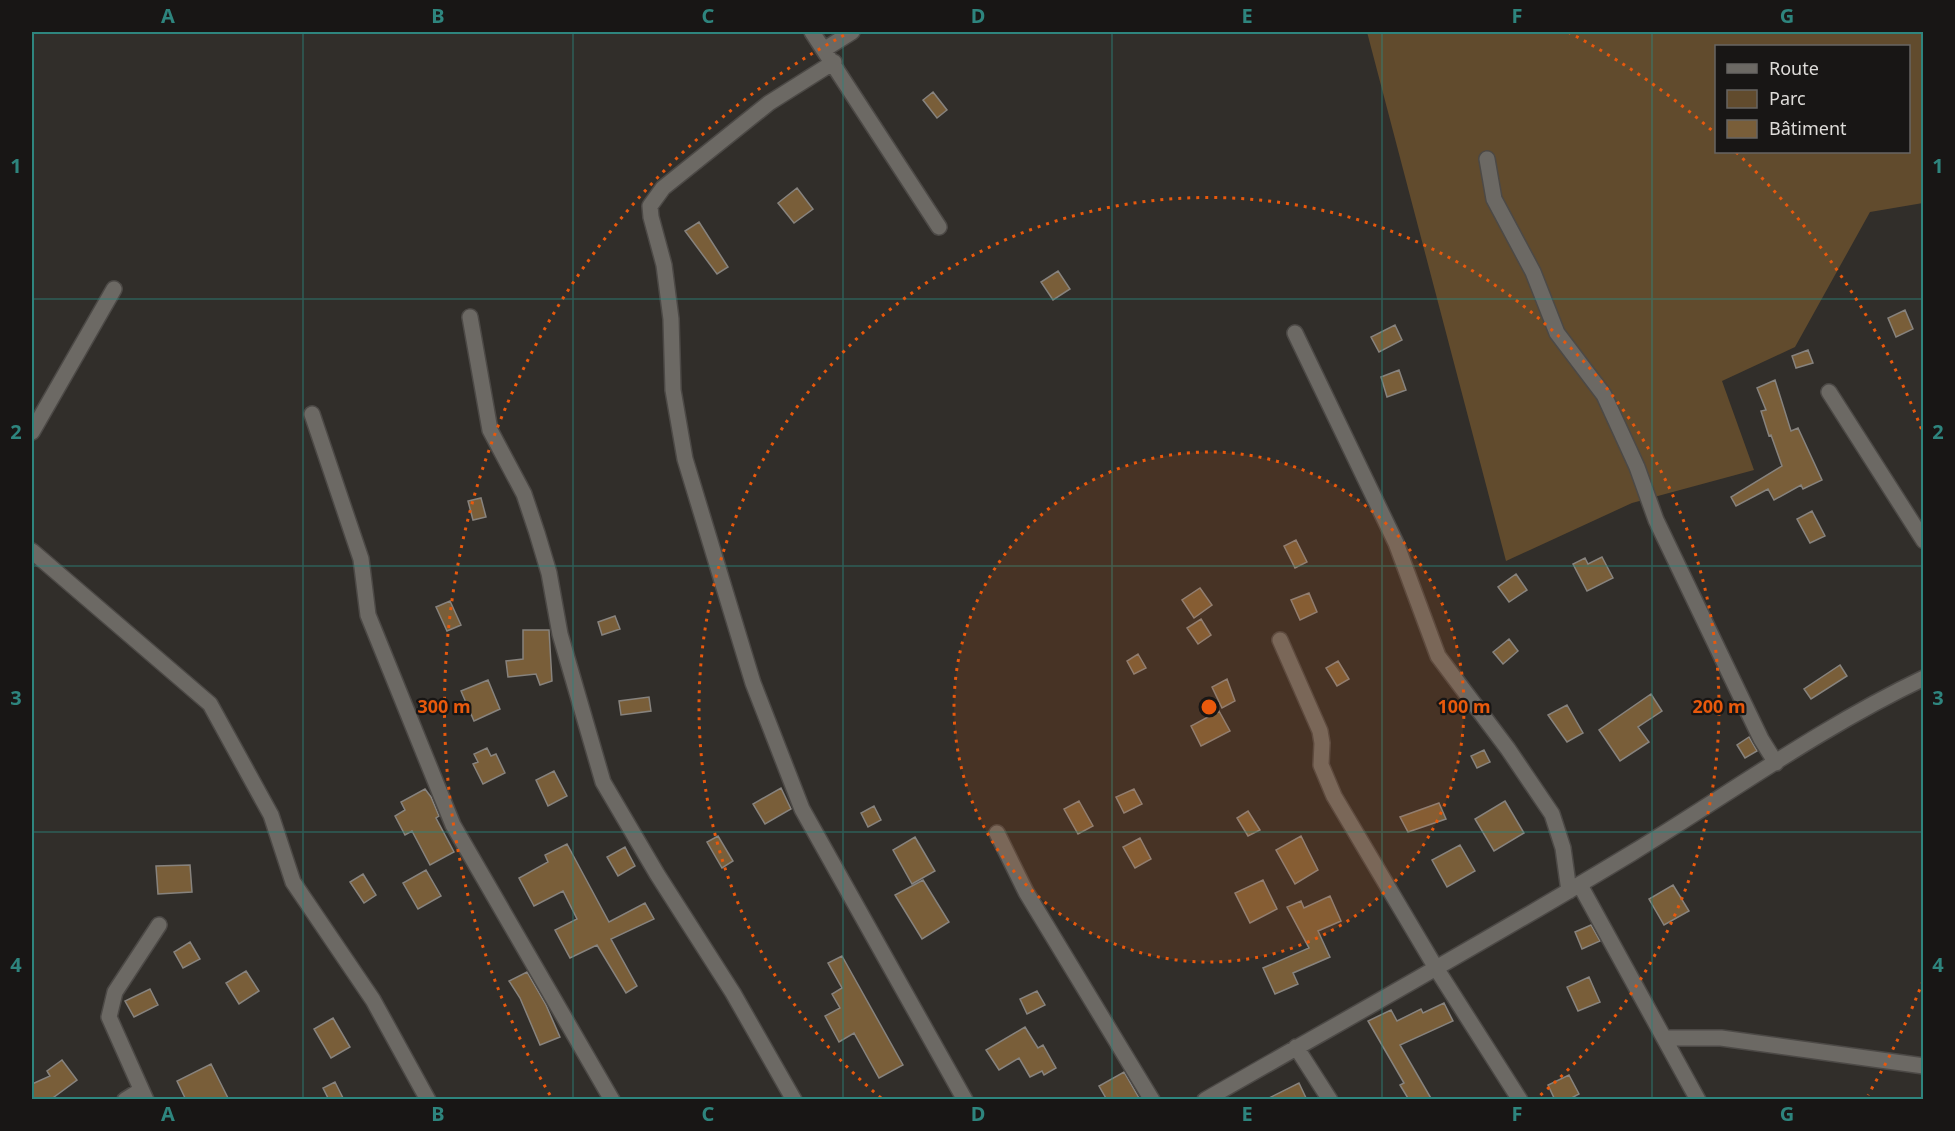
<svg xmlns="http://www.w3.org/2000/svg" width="1955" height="1131" viewBox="0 0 1955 1131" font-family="'Noto Sans',sans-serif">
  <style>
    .green { fill: #614b2d; fill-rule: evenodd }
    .building { fill: #795e39; stroke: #87837e; stroke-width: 1.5 }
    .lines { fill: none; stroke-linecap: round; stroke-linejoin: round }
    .street-casing { stroke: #4c4946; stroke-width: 18 }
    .street { stroke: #6c6964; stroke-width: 15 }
    .grid { fill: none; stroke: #2e857e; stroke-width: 1.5; stroke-opacity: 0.55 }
    .ring { fill: none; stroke: #e8590c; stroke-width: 3; stroke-dasharray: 3 6 }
    .centre { fill: #e8590c; stroke: #181615; stroke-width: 3 }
    .ring-label { font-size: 18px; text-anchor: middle; font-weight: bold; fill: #e8590c; stroke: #181615; stroke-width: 4.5; stroke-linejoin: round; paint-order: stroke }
    .neatline { fill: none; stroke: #2e857e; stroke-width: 2 }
    .grid-label { font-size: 20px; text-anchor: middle; font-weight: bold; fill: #2e857e }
  </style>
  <rect width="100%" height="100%" fill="#312e2a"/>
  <path class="green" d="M1367 32H1923V203L1870 212 1795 347 1722 381 1754 470 1632 503 1506 561ZM1716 46H1908V152H1716Z"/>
  <path class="building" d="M933 92 947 110 937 118 923 100Z
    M797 188 813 209 794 223 778 203Z
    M699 222 728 267 717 274 685 231Z
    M1058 271 1070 289 1053 300 1041 282Z
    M1905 310 1913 329 1896 337 1888 318Z
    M1395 325 1402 340 1379 352 1371 337Z
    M1808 350 1813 363 1796 368 1792 356Z
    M1399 370 1406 390 1387 397 1381 377Z
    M1775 380 1791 431 1798 428 1822 480 1803 489 1801 485 1774 500 1768 489 1736 506 1731 497 1782 466 1771 435 1769 436 1761 411 1766 410 1757 388Z
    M481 498 486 517 473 520 468 501Z
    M1812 511 1825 536 1810 543 1797 519Z
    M1296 540 1307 562 1295 568 1284 546Z
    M1602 557 1613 578 1587 591 1573 564 1585 558 1588 564Z
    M1516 574 1527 590 1509 602 1498 587Z
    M1200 588 1212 605 1194 618 1182 600Z
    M1309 593 1317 612 1300 620 1291 600Z
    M450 601 461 625 447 631 436 607Z
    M615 616 620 629 602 635 598 622Z
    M1201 619 1211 635 1198 644 1187 628Z
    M523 630H549L552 681 540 685 536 674 508 677 506 661 523 659Z
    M1509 639 1518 651 1503 664 1493 652Z
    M1138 654 1146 668 1134 674 1127 661Z
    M1338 661 1349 679 1337 686 1326 668Z
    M1840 665 1847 676 1811 699 1804 689Z
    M1227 679 1235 701 1222 708 1212 687Z
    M488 680 500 709 474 721 461 691Z
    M1651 694 1662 711 1638 727 1649 742 1620 761 1599 730Z
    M649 697 651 711 621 715 619 701Z
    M1567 705 1583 733 1567 742 1548 715Z
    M1219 711 1230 731 1201 746 1191 726Z
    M1749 737 1757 751 1745 758 1737 745Z
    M487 748 491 756 496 754 505 773 483 784 473 764 478 762 474 754Z
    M1484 750 1490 762 1477 768 1471 756Z
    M554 771 567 796 548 806 536 780Z
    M781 788 791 809 765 824 753 804Z
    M425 789 431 797 439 816 436 818 454 852 430 865 412 831 405 835 395 816 405 810 401 802Z
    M1134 789 1142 804 1124 813 1116 797Z
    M1079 801 1093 826 1078 834 1064 809Z
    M1505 801 1524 833 1494 851 1475 819Z
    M1439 803 1446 819 1408 832 1400 817Z
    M874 806 881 820 868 827 861 813Z
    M1248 811 1260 830 1248 836 1237 818Z
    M718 836 733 861 722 868 707 842Z
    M1301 836 1318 870 1295 884 1276 850Z
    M915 837 935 871 912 884 893 850Z
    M1140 838 1151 859 1135 868 1123 847Z
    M567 844 609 922 645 903 654 919 611 939 637 986 626 993 597 945 570 958 555 930 577 919 563 891 534 906 519 878 548 862 545 855Z
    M1460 845 1475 871 1447 887 1432 860Z
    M625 847 635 866 618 876 607 857Z
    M190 865 192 892 158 894 156 866Z
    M426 870 441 896 418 909 403 883Z
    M363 874 376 895 364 903 350 882Z
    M923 880 949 922 922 939 895 895Z
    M1263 880 1277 909 1250 923 1235 893Z
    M1673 885 1689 911 1664 925 1649 899Z
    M1330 896 1341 921 1318 931 1330 957 1293 973 1298 984 1275 994 1263 968 1309 948 1287 907 1301 901 1304 908Z
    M1591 925 1600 941 1582 949 1575 932Z
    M190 942 200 959 183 968 174 952Z
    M842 956 903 1065 879 1078 854 1033 839 1042 825 1016 840 1008 832 994 842 988 828 963Z
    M246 971 259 991 239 1004 226 983Z
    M527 972 546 1005 560 1037 540 1045 520 998 509 981Z
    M1589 977 1600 1002 1578 1011 1567 987Z
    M150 989 158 1005 134 1017 125 1001Z
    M1037 991 1045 1005 1027 1014 1020 999Z
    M1444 1003 1453 1021 1400 1045 1432 1100H1409L1400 1085 1404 1083 1368 1021 1391 1010 1397 1021 1421 1009 1423 1013Z
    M333 1018 350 1047 331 1058 314 1029Z
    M1025 1027 1038 1048 1043 1045 1056 1068 1044 1075 1042 1071 1030 1077 1019 1058 999 1070 986 1050Z
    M62 1060 77 1080 50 1100H32V1084L50 1076 47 1071Z
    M211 1064 229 1100H186L177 1081Z
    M1124 1072 1139 1098 1107 1100 1099 1086Z
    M1569 1075 1579 1094 1568 1100H1555L1548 1085Z
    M335 1082 344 1100H329L323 1088Z
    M1299 1083 1307 1100H1265Z"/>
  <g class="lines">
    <g class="street-casing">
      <path id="street" d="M812 32 939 227
        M825 49 852 32
        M834 62 769 103 663 188 650 206 651 217 664 265 671 319 673 390 685 459 753 683 802 809 965 1100
        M1487 159 1494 199 1533 272 1557 333 1604 395 1637 467 1656 520 1761 739 1776 763
        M470 317 490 430 524 494 537 533 549 573 560 634 603 782 657 874 733 993 794 1100
        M1295 333 1396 543 1438 656 1508 749 1552 814 1563 848 1569 891
        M1829 392 1924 541
        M312 414 361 559 368 615 453 825 612 1100
        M32 432 114 289
        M32 551 210 704 271 815 293 882 373 1000 428 1100
        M1280 640 1320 731 1322 743 1321 765 1334 796 1436 968 1520 1100
        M997 833 1026 892 1152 1100
        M1580 885 1698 1100
        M1665 1038H1721L1924 1066
        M1296 1047 1330 1100
        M125 1100 141 1090
        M146 1100 109 1017 115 992 159 925
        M1205 1100C1348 1018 1492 938 1632 853 1729 794 1821 727 1924 678"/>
    </g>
    <use href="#street" class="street"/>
  </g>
  <path class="grid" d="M303 32V1100M573 32V1100M843 32V1100M1112 32V1100M1382 32V1100M1652 32V1100M32 299H1924M32 566H1924M32 832H1924"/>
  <circle cx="1209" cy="707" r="255" fill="#e8590c" fill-opacity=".12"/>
  <g class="ring">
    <circle cx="1209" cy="707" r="255"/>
    <path d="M881 1098A510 510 0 1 1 1537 1098"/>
    <path d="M1923 981A765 765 0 0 1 1868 1095M550 1095A765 765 0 0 1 850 32M1568 32A765 765 0 0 1 1716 134M1736 152A765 765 0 0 1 1923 433"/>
  </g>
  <circle cx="1209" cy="707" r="9" class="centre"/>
  <g class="ring-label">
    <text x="1464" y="713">100 m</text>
    <text x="1719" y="713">200 m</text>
    <text x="444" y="713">300 m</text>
  </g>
  <rect width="1955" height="1131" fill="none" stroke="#181615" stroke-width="66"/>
  <rect x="1715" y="45" width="195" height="108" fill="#181615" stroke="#676563" stroke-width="1.5"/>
  <rect x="1727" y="64" width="30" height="9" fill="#6c6964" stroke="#676563" stroke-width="1.5"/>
  <text x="1769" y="75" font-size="18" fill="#dedcd9">Route</text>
  <rect x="1727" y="90" width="30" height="18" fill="#614b2d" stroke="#676563" stroke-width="1.5"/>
  <text x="1769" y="105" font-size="18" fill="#dedcd9">Parc</text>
  <rect x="1727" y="120" width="30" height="18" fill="#795e39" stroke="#676563" stroke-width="1.5"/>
  <text x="1769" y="135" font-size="18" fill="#dedcd9">Bâtiment</text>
  <rect x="33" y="33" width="1889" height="1065" class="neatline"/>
  <g class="grid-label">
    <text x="168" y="23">A</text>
    <text x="438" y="23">B</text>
    <text x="708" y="23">C</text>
    <text x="978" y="23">D</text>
    <text x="1247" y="23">E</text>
    <text x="1517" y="23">F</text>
    <text x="1787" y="23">G</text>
    <text x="16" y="173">1</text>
    <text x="1938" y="173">1</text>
    <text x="16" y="439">2</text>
    <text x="1938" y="439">2</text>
    <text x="16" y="705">3</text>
    <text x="1938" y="705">3</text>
    <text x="16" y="972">4</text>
    <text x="1938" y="972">4</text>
    <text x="168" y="1121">A</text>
    <text x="438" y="1121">B</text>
    <text x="708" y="1121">C</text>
    <text x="978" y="1121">D</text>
    <text x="1247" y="1121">E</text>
    <text x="1517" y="1121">F</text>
    <text x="1787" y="1121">G</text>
  </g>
</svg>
